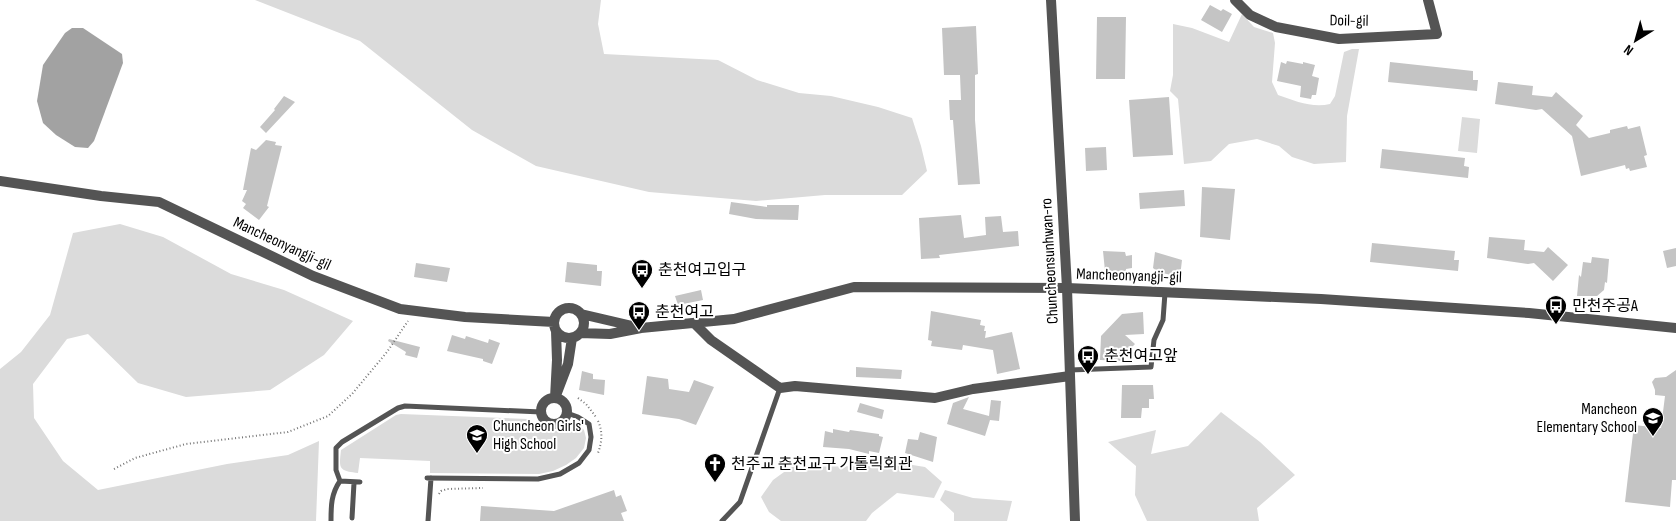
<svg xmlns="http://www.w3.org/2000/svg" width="1676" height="521" viewBox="0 0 1676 521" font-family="'Sofia Sans Condensed','Noto Sans KR',sans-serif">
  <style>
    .green { fill: #dbdbdb }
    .water { fill: #a2a2a2 }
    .building { fill: #c4c4c4 }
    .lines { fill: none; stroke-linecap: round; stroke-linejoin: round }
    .path { stroke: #767676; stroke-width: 2; stroke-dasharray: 1 2.5; stroke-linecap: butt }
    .service { stroke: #545454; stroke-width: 5 }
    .minor { stroke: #545454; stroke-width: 10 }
    .tertiary { stroke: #545454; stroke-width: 10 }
    .labels { text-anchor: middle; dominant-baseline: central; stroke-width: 4; stroke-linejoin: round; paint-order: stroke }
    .street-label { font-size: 16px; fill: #000; stroke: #fff }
    .poi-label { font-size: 16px; fill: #000; stroke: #fff; text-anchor: start }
  </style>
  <rect width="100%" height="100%" fill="#fff"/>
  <path class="green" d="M255 0H601L598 24 604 54 718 60 757 80 799 93 831 96 878 107 912 118 921 146 927 171 902 195H825L756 201 649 192 536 166 472 130 360 41Z
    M1242 14 1254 27 1273 33 1275 43 1272 82 1278 95C1295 101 1312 108 1330 104L1335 96 1344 52 1352 49H1359L1347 116 1346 162 1314 164 1292 157 1279 146 1257 139 1229 144 1211 161 1184 164 1178 99 1170 91 1173 75V24L1192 28 1229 42Z
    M1462 117 1480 119 1477 153 1458 151Z
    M120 224 163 237 231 274 284 290 353 321 324 355 270 390 186 397 138 383 88 334 67 339 33 384 34 418 63 461 98 490 227 464 288 455 319 441 316 521H0V369L21 352 50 315 73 233Z
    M1221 412 1260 442 1295 475 1257 508 1259 521H1147L1135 495 1136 466 1108 442 1156 430 1151 454 1188 446Z
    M401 414 528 419 548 432C560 432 569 424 580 426L584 430 586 438 584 448 576 458 566 465 553 471 539 474 430 473V461L360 458 358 473C338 471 339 468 341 450L396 415Z
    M894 462 925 467 942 482 934 498 897 493 872 513 866 521H781L769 512 761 497 773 480 791 467 874 466Z
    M945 490 973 498 1012 501 1007 521H954V513L940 500Z"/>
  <path class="water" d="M72 28H83L122 54 123 63 94 141 88 148 75 147 56 135 43 123 37 101 43 65 65 33Z"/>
  <path class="building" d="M1210 5 1221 11 1223 9 1232 14 1222 32 1201 20Z
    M1097 17H1126L1125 79H1096Z
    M976 26 978 74 975 75V120L980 184 958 185 953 120H950L949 100H961L960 75H944L942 28Z
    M1287 61 1303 64V62L1315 65 1312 76 1319 78 1316 95H1312L1311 99 1300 97 1301 86 1277 81 1281 62 1286 64Z
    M1390 62 1473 71V80H1478L1477 91 1388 82Z
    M1498 82 1533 86 1532 95 1552 97 1556 92 1583 116 1576 125 1589 138 1610 133V130L1627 126 1628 129 1640 126 1647 155 1644 156 1647 167 1630 171 1629 168 1626 169 1625 165 1581 176 1572 136 1542 109 1536 110 1495 104Z
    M284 96 295 102 266 133 260 127 275 110 274 109Z
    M1169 97 1173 155 1133 157 1129 100Z
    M266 140 276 142 275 145 282 146 267 206 269 207 259 220 243 208 246 204 242 201 247 190H243L251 148 256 150Z
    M1106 147 1107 170 1086 171 1085 148Z
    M1382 149 1465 158 1464 166 1469 167 1468 178 1380 168Z
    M1202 187 1235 189 1230 240 1200 237Z
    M1184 190 1185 206 1140 209 1139 193Z
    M731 202 767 207V205H799L798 220 756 219 729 214Z
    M961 215 964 238 986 235 985 217 1001 216 1003 232 1018 231 1019 246 939 255 940 258 921 259 919 218Z
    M1489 237 1525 240 1524 250 1544 252 1548 247 1568 265 1553 281 1534 263 1528 264 1487 258Z
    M1372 243 1455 251 1454 260H1459L1458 271 1370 262Z
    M1676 248V266L1667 268 1663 251Z
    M1103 251 1125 252 1126 256 1132 255V268L1126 269V272L1105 271Z
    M1155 252 1182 260 1180 277 1158 272 1153 268Z
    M1592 257 1609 259 1607 283 1605 282 1604 290 1597 296H1577L1579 275 1581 277 1583 262 1591 263Z
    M567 262 597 265V271H602L601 286 565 282Z
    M416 263 450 268 447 282 414 277Z
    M701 290 703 300 678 305 675 296Z
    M931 311 981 320 980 325 985 326 984 331H986L985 338 1012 332 1020 369 997 374 993 350 963 345 962 350 931 346 932 341 928 340Z
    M1143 312 1144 334 1125 335 1135 344 1123 356V361L1100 360 1101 336 1122 314Z
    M452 335 465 339 466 336 488 343 489 339 500 343 492 364 483 361V359L447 351Z
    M389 339 420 347 417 358 405 355 406 352 388 341Z
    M856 367 902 370 901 379 856 377Z
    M1676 370V480H1672L1670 507 1625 502 1634 425 1661 428 1665 396 1655 395V390L1652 382 1655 378 1666 377Z
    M582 371 593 374V379L605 380 604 395 579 390Z
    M647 376 668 379 669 389 689 392 694 380 714 387 696 425 679 419 642 414Z
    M1122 385H1153L1154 399H1149V408H1142L1141 418H1121Z
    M969 397 963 409 989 416 991 400 1001 401 999 421 990 420 985 436 947 424 953 403Z
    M860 403 884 410 882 419 857 412Z
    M833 429 849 432 850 430 879 434V436L883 437 879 453 869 451V454L849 449 823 447 825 431 833 433Z
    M920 432 937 437 933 462 905 453 908 439 918 440Z
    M614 490 616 497 621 495 627 511 621 513 624 521H480L481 506 554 511Z"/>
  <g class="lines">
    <path class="path" d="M578 398 586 404 596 417
      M598 421C603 432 602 442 598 453
      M114 469 135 458 186 444 288 432 328 416 352 394 387 352 408 321
      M439 494 441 491 447 489 483 488"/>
    <path class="service" d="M1070 370 1151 367 1154 340 1163 320 1165 293
      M427 478 538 479 560 474 579 463 589 450 591 437 589 424 578 417 567 413
      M360 482 340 481 336 470V448L342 442 398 408 405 406 541 412
      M352 518 354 483
      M331 521C331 506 331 494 340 481
      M428 521 431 478
      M722 521 740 502 780 388"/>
    <path class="minor" d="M1235 0 1250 15 1276 27 1339 39 1437 34 1428 0
      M0 181 101 196 159 202 313 276 400 309 465 317 554 322
      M554 323a15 15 0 1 1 30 0a15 15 0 1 1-30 0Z
      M694 323 711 340 780 388 795 386 935 398 973 389 1070 376
      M641 328 734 319 854 287 1067 288 1321 299 1529 313 1676 328
      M556 331 557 360 555 398 568 364 572 338
      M580 333 610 334 641 328 581 314
      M541 411a13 13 0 1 1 26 0a13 13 0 1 1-26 0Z"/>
    <path class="tertiary" d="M1051 0 1067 288 1075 521"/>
  </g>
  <defs>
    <g id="bus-pin" transform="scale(1.125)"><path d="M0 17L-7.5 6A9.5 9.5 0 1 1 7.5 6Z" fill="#000" stroke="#fff"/><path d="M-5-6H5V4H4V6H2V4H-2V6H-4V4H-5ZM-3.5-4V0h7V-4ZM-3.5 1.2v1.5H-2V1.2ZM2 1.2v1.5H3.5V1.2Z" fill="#fff"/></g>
    <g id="school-pin" transform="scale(1.125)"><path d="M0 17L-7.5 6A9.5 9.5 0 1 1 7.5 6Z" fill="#000" stroke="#fff"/><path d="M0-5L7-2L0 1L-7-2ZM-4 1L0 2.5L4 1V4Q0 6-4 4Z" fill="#fff"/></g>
    <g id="church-pin" transform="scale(1.125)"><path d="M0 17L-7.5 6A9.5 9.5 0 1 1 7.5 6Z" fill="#000" stroke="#fff"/><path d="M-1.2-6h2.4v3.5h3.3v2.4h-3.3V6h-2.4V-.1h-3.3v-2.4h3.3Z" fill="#fff"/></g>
  </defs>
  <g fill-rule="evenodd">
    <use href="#bus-pin" x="642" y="270"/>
    <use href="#bus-pin" x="1556" y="306"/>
    <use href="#bus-pin" x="639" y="312"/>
    <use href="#bus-pin" x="1088" y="356"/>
    <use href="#school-pin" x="1653" y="418"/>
    <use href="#school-pin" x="477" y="435"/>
    <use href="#church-pin" x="715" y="464"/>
  </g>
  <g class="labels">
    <g class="street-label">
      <text transform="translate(1349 21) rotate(1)">Doil-gil</text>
      <text transform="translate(282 244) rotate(25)">Mancheonyangji-gil</text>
      <text transform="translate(1050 261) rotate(-93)">Chuncheonsunhwan-ro</text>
      <text transform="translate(1129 276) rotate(2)">Mancheonyangji-gil</text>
    </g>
    <g class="poi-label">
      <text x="658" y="270">춘천여고입구</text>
      <text x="1572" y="306">만천주공A</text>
      <text x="655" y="312">춘천여고</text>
      <text x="1104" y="356">춘천여고앞</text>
      <text x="1637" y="409" text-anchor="end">Mancheon<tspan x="1637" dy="18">Elementary School</tspan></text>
      <text x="493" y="426">Chuncheon Girls'<tspan x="493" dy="18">High School</tspan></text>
      <text x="731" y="464">천주교 춘천교구 가톨릭회관</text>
    </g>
  </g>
  <g transform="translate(1636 40) rotate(217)" stroke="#ffffff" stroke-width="4" paint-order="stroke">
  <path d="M0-4L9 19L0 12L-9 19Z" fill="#000000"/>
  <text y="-8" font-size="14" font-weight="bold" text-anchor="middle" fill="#000000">N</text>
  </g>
</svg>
